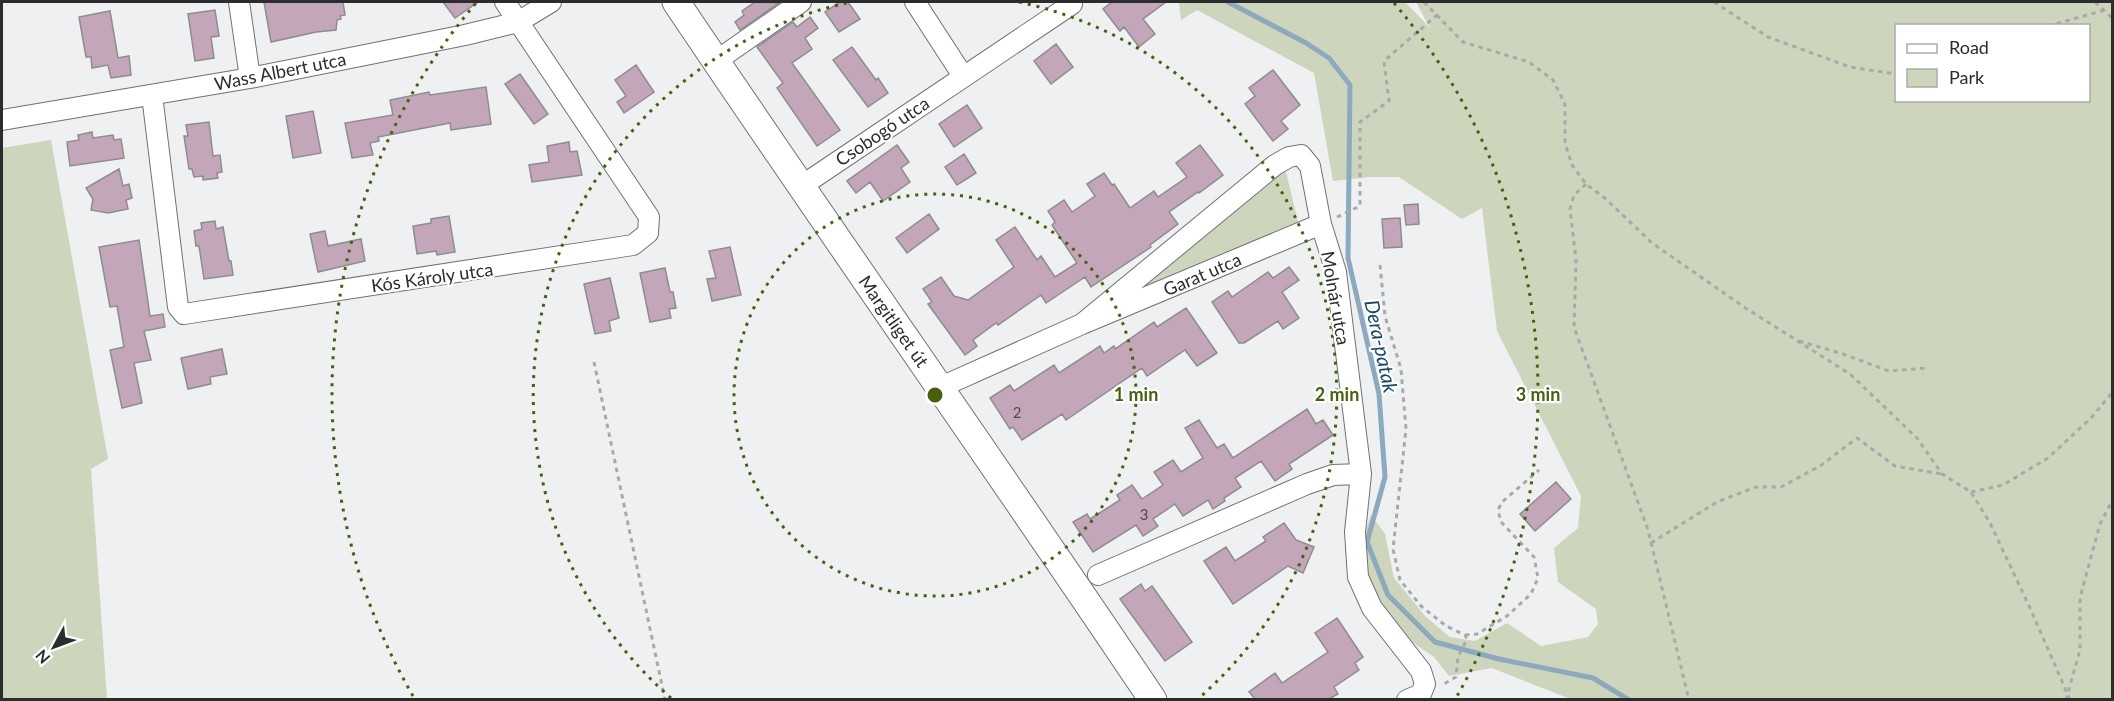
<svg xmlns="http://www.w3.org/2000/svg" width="2114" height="701" viewBox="0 0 2114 701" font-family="Lato,sans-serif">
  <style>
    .green { fill: #ced5bd; fill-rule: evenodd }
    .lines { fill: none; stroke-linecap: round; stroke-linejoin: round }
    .stream { stroke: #8ca9bd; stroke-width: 5 }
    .building { fill: #c3a6ba; stroke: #8e8c8d; stroke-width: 1.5 }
    .minor-casing { stroke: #707173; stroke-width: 22 }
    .secondary-casing { stroke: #707173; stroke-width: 29 }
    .path { stroke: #a8a9aa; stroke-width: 3; stroke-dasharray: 4.5 4.5; stroke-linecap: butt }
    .minor { stroke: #fff; stroke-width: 20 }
    .secondary { stroke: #fff; stroke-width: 27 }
    .ring { fill: none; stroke: #48600d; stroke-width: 3; stroke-dasharray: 3 6 }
    .labels { text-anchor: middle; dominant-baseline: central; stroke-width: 4.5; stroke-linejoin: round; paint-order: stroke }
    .number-label { font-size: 15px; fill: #514a50 }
    .street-label { font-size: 18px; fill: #2b2c2c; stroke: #fff }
    .water-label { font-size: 20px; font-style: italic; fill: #164766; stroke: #fff }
    .centre { fill: #48600d; stroke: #fff; stroke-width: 3 }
    .ring-label { font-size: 18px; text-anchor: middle; font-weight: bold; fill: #48600d; stroke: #fff; stroke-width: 4.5; stroke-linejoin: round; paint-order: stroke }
  </style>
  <rect width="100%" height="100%" fill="#eef0f1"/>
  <path class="green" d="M1179 2H1405L1430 28 1416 2H2112V699L1573 700 1492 668 1449 676 1434 657 1409 640 1386 611 1363 571V538L1371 515 1385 534 1394 578 1426 617 1450 637 1475 641 1507 623 1541 646 1588 637 1598 624 1596 609 1558 582 1554 548 1578 528 1581 496 1497 331 1482 208 1462 219 1399 177H1369L1333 181 1314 73 1197 10 1181 20ZM1896 26H2088V100H1896Z
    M51 140 108 459 91 469 107 699H2V148Z
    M1279 172H1286L1298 222 1123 299Z"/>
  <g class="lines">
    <path class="stream" d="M1228 2 1306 43 1329 58 1350 85 1348 258 1379 394 1385 477 1367 542 1388 595 1435 642 1499 659 1593 678 1629 700"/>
  </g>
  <path class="building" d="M264 2H343L345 15 340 16 341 19 337 20 336 30 316 32 271 42Z
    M443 2H478L455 18Z
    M755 2 779 3 740 30 735 22 744 15 742 11Z
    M840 2H848L860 19 839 32 825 12Z
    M1112 2H1166L1143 19 1155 34 1139 47 1124 27 1120 31 1103 9Z
    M215 10 219 36 211 37 214 58 195 61 188 14Z
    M110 11 118 58 129 56 131 75 111 78 108 65 92 68 91 57H86L79 17Z
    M810 17 818 28 805 38 812 49 792 63 840 130 817 146 777 88 783 83 757 47 793 22 797 27Z
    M1056 44 1073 67 1051 84 1034 61Z
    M852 47 876 80 878 78 888 93 868 107 833 60Z
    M636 65 654 92 624 113 617 102 626 96 615 80Z
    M1273 70 1300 105 1281 121 1288 129 1273 141 1245 104 1255 96 1249 88Z
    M520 74 548 114 534 124 505 84Z
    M486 87 491 124 451 130 450 123 378 137 379 141 370 143 373 155 352 158 345 123 393 115 390 100 429 92 430 95Z
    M967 105 982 128 954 147 939 124Z
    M313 111 321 153 293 158 286 116Z
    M209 122 213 156 220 155 222 172 217 173 218 178 203 180V176L194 177 192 169H189L184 136H188L186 125Z
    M92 132 93 138 113 135 114 140 121 139 124 158 70 166 67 142 79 140 78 135Z
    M569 142 570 152 577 151 582 175 532 182 529 165 549 162 547 146Z
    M897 145 909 162 901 168 910 182 883 201 870 182 856 193 847 181Z
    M1200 145 1223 175 1199 193 1198 192 1169 212 1178 224 1150 245 1151 247 1091 287 1085 277 1046 303 1041 295 998 325 996 323 973 340 977 346 965 355 928 304 932 302 923 289 941 277 954 296 968 300 1014 267 996 240 1015 227 1037 260 1041 256 1055 277 1077 263 1052 225 1055 222 1048 211 1064 200 1072 212 1095 196 1087 184 1104 173 1112 185 1114 184 1130 208 1154 191 1158 197 1187 177 1176 163Z
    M964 154 976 173 957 185 945 167Z
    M119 169 123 186 129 184 132 198 126 200 128 209 108 213 91 210 93 199 86 188Z
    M1418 204 1419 224 1406 225 1404 205Z
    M929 214 939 229 907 253 896 238Z
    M449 216 455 252 437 255 436 251 417 254 413 226 431 223V219Z
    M1400 218 1402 247 1384 248 1382 219Z
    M215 221 216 229 223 227 229 261H231L233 275 204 279 199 246H196L194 231 202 229 201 223Z
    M325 231 328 246 361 239 365 261 318 272 310 234Z
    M139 240 150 316 163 314 165 327 144 331 151 360 134 363 142 403 122 408 110 350 124 347 117 306 110 307 99 247Z
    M730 247 741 295 712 301 707 279 716 278 709 251Z
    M1289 267 1299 280 1282 292 1299 318 1283 329 1278 321 1244 343H1239L1212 302 1228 291 1232 297 1268 272 1273 278Z
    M665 268 670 292H673L676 308 669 309 671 318 650 322 640 273Z
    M610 278 619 318 609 321 611 331 595 334 584 284Z
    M1186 308 1217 353 1197 366 1185 350 1147 376 1142 368 1066 420 1062 414 1022 440 1013 427 1010 429 990 398 1010 385 1014 391 1054 365 1059 373 1100 346 1104 353 1114 346 1115 349 1154 322 1157 327Z
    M222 349 227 374 210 377 211 384 188 389 181 358Z
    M1307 409 1316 424 1323 420 1333 435 1289 464 1292 469 1275 481 1261 461 1235 478 1241 487 1224 498 1225 501 1213 509 1208 500 1183 516 1175 504 1153 519 1158 526 1143 536 1136 525 1093 552 1073 522 1087 514 1090 519 1120 500 1117 495 1132 485 1142 499 1163 485 1154 472 1173 460 1181 472 1203 458 1185 428 1199 420 1217 448 1224 444 1233 458Z
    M1556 482 1571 499 1535 531 1520 514Z
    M1284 523 1296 540 1314 547 1303 573 1288 566 1233 604 1204 561 1226 547 1235 561 1266 541 1263 537Z
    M1141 584 1145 591 1152 586 1192 642 1165 661 1120 599Z
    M1337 618 1363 657 1355 663 1359 670 1334 687 1338 694 1329 699H1255L1249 692 1275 673 1282 683 1328 652 1315 633Z"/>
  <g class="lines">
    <g class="minor-casing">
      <path id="minor" d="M239 2 250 78
        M915 2 963 76
        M716 61 801 2
        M152 95 178 307 184 314 633 245 648 233 649 217 505 2
        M2 120 250 78 465 35 518 22 551 2
        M800 187 1072 4
        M1082 324 1275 165 1289 157 1301 155 1310 166 1321 224 1336 272 1361 474 1355 532 1358 577 1372 608 1421 671 1425 684 1421 694 1407 700
        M941 387 1082 324 1321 224
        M1098 575 1307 484 1333 475 1361 474"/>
    </g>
    <g class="secondary-casing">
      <path id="secondary" d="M676 2C833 236 996 466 1153 700"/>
    </g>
    <path class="path" d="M1424 2 1463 42 1529 62 1553 80 1565 104V143L1572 165 1586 184 1606 199 1652 243 1747 309 1850 374 1917 438 1942 474 1971 492 1990 523 2031 610 2070 700
      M1714 2 1768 37 1850 67 1896 74
      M2095 2 2112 18
      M2048 26 2105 10
      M1586 184 1574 195 1570 209 1576 260 1574 327 1648 530 1689 700
      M1337 217 1360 206V122L1389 101 1384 61 1437 15
      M1380 265 1385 316 1401 369 1406 429 1393 549 1400 580 1421 606 1446 626 1465 635 1467 639 1458 657 1456 677 1442 685
      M1799 341 1843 354 1889 371 1927 368
      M594 362 665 700
      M1971 492 2003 485 2048 458 2091 418 2112 393
      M1651 543 1717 502 1756 487H1781L1820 466 1857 438 1895 466 1942 474
      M1465 635 1477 634 1507 616 1531 594 1538 578 1534 557 1501 522 1498 510 1502 502 1539 470
      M2066 700 2080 650V601L2082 590 2100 524 2112 501"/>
    <use href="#minor" class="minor"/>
    <use href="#secondary" class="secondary"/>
  </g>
  <g class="ring">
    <circle cx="935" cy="395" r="201"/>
    <path d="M671 698A402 402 0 0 1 851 2M1019 2A402 402 0 0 1 1199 698"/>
    <path d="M413 696A603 603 0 0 1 476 3M1394 3A603 603 0 0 1 1457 696"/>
  </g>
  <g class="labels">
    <g class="number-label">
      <text x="1017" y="412">2</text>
      <text x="1144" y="514">3</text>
    </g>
    <g class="street-label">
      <text transform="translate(280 71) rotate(-11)">Wass Albert utca</text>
      <text transform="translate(882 131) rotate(-34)">Csobogó utca</text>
      <text transform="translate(1202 274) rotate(-23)">Garat utca</text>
      <text transform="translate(432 277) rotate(-8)">Kós Károly utca</text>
      <text transform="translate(1336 298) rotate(80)">Molnár utca</text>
      <text transform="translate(894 321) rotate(55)">Margitliget út</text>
    </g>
    <g class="water-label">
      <text transform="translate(1382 346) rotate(78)">Dera-patak</text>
    </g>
  </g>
  <circle cx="935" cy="395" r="9" class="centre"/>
  <g class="ring-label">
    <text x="1136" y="401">1 min</text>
    <text x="1337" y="401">2 min</text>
    <text x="1538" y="401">3 min</text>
  </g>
  <rect width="2114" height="701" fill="none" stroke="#2b2c2c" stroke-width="6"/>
  <rect x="1895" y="24" width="195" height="78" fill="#ffffff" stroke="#aaabab" stroke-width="1.5"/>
  <rect x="1907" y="44" width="30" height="9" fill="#ffffff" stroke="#aaabab" stroke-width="1.5"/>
  <text x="1949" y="54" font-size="18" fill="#2b2c2c">Road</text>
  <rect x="1907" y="69" width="30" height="18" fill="#ced5bd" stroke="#aaabab" stroke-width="1.5"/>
  <text x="1949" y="84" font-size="18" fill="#2b2c2c">Park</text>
  <g transform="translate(54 647) rotate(229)" stroke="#ffffff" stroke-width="4.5" paint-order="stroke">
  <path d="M0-4.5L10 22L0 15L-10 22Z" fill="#2b2c2c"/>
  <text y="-9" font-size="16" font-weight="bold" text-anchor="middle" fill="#2b2c2c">N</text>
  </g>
</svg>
